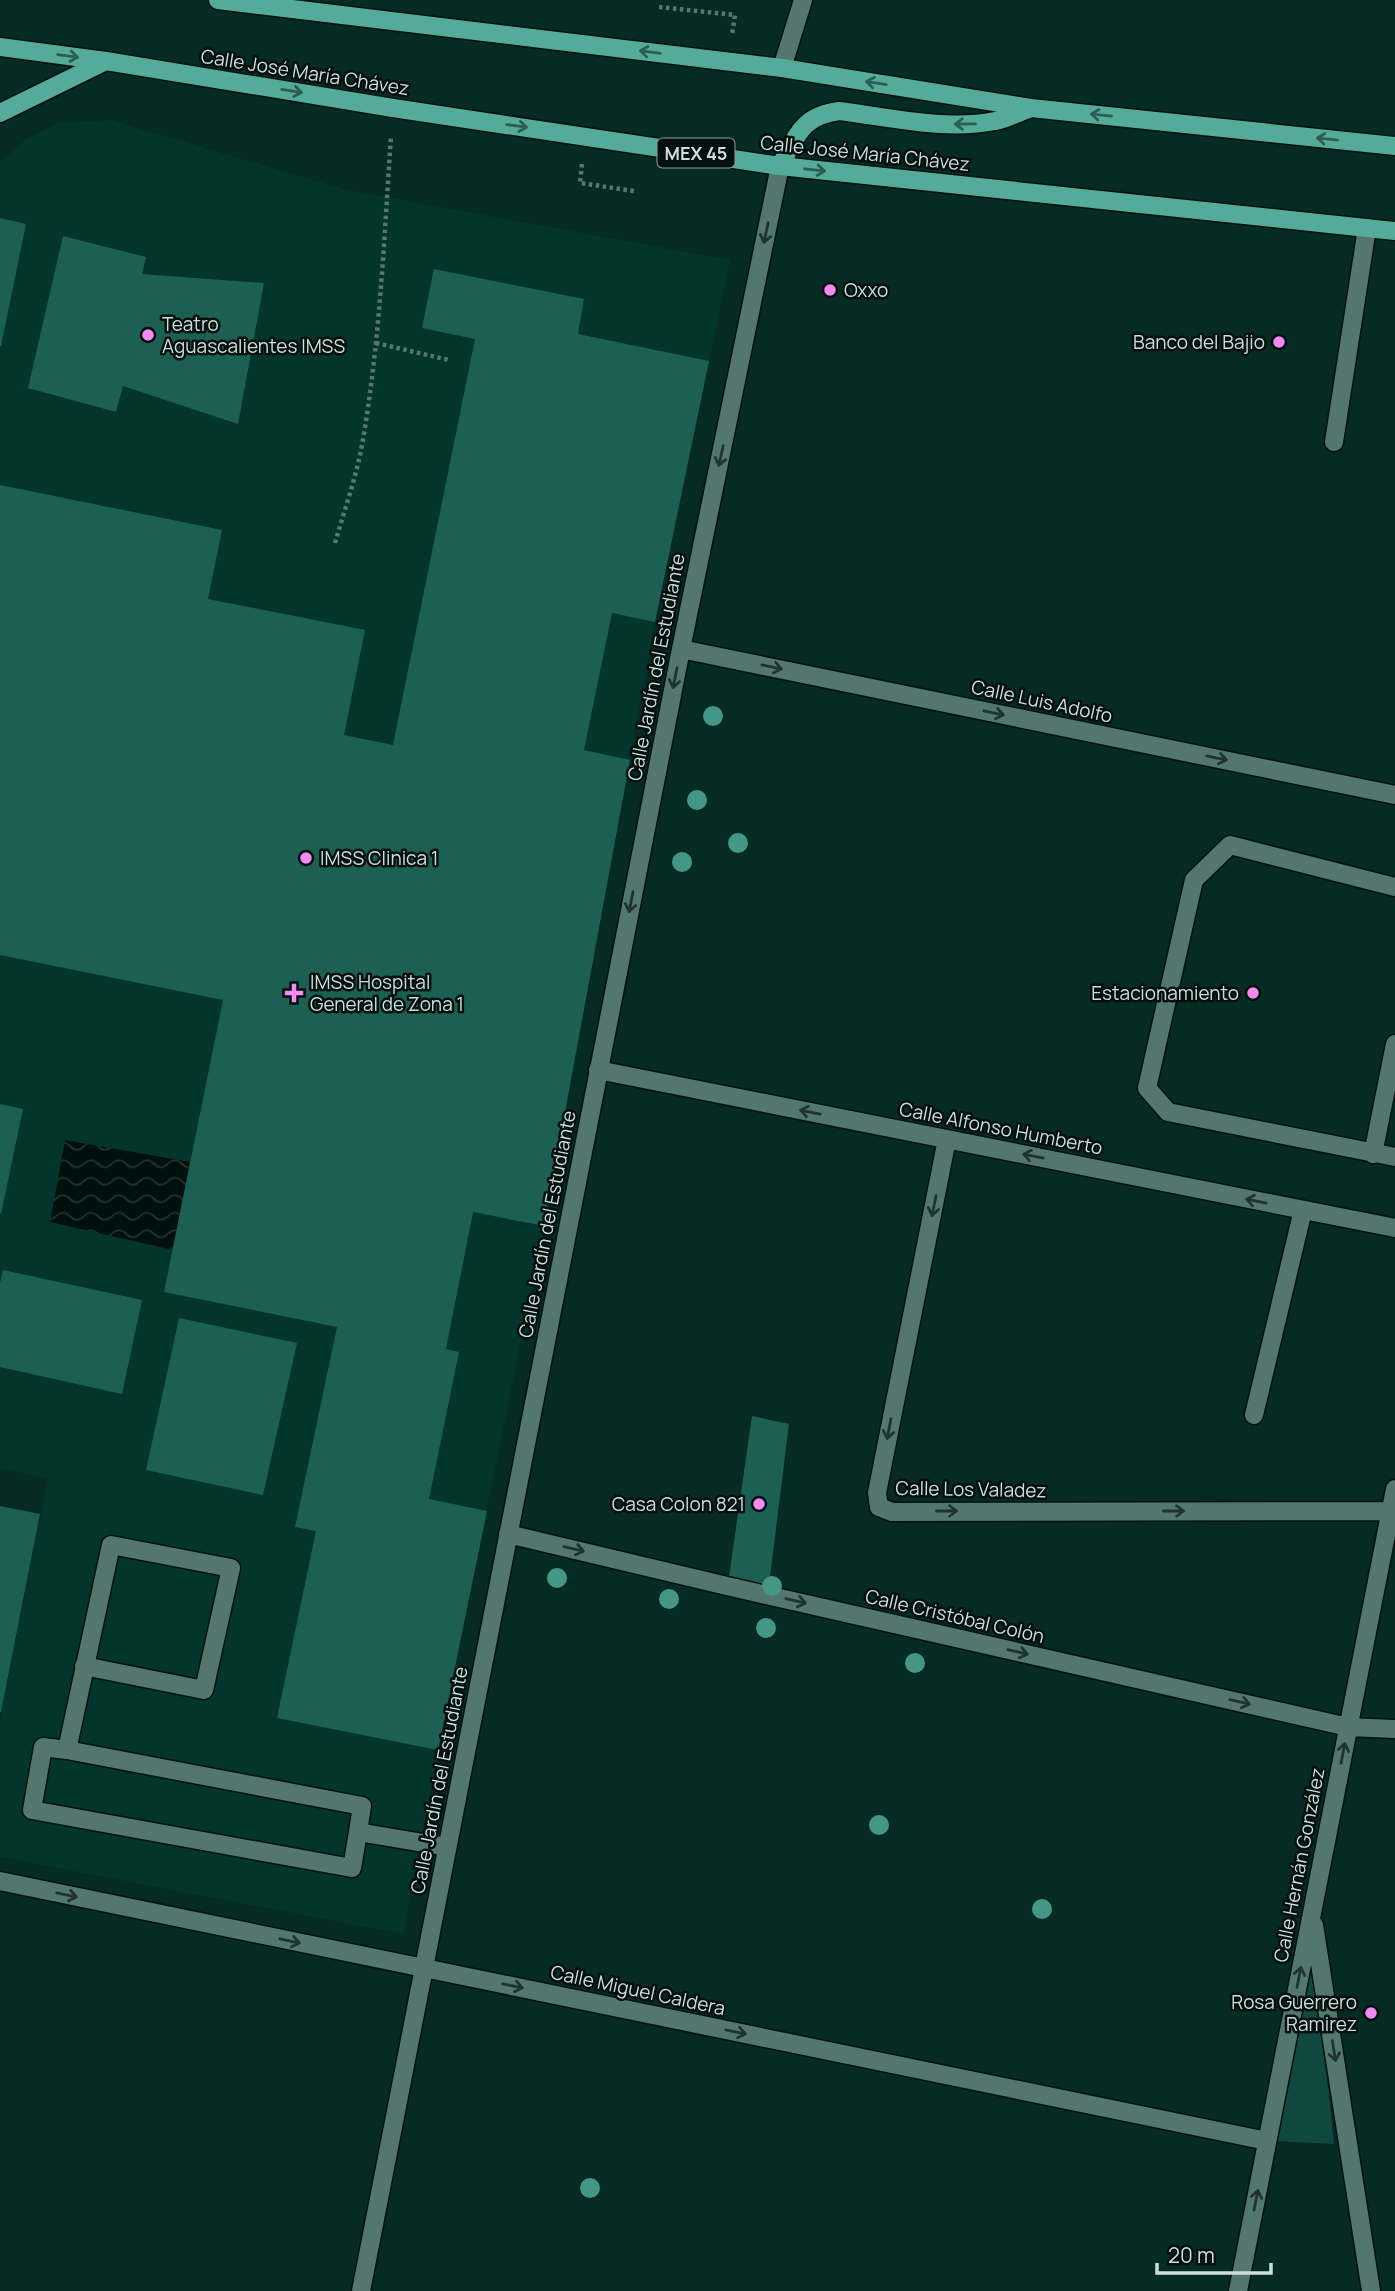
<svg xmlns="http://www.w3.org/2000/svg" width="1395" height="2291" viewBox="0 0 1395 2291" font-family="Manrope,sans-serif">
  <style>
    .built { fill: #03352d }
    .green { fill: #11483f }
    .water { fill: url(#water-waves) }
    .building { fill: #1c5f53 }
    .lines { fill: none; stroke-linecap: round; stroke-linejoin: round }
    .minor-casing { stroke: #00120d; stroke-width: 21 }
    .major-casing { stroke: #00120d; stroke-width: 21 }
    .path { stroke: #587670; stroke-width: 4.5; stroke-dasharray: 3.5 3.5; stroke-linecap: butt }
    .minor { stroke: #53776e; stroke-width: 18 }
    .major { stroke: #55ab9a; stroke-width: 18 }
    .tree { fill: #449786 }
    .oneway { stroke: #2c5e54 }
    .oneway2 { stroke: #20342f }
    .poi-dot { fill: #f489f0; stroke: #04100d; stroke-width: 2.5 }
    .labels { text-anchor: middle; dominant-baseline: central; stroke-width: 5; stroke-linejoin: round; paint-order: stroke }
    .shield { fill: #04100d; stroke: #8fa09c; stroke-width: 2 }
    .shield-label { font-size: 18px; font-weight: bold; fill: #cbded9 }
    .street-label { font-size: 19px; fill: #cbded9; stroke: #04100d }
    .poi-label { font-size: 19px; fill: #cbded9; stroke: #04100d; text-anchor: start }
  </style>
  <defs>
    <pattern id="water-waves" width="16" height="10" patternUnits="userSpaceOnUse" patternTransform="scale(1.75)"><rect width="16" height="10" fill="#00100c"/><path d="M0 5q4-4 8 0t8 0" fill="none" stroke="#24322f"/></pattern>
  </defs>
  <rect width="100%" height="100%" fill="#062b24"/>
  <path class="built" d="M111 120 343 189 730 260 655 622 544 1226 438 1750 403 1934 0 1857V1718L48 1479 0 1468V162L25 140 58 123Z"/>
  <path class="green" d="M1312 1933 1334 2144 1274 2141Z"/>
  <path class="water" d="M65 1140 190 1162 173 1250 50 1222Z"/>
  <path class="building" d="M0 218 26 224 1 346H0Z
    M63 236 146 257 142 274 264 283 238 424 123 386 116 412 28 388Z
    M434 269 584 299 578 334 709 361 655 622 612 613 584 750 630 760 544 1226 473 1212 446 1349 459 1352 429 1499 487 1511 438 1750 277 1718 316 1531 295 1527 337 1327 164 1292 223 1000 0 955V485L222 530 208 599 365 630 344 735 393 745 475 339 422 328Z
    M0 1104 23 1109 1 1214 0 1213Z
    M3 1270 142 1300 122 1394 0 1367V1283Z
    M179 1318 297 1343 263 1495 146 1470Z
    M752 1416 789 1424 768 1593 728 1584Z
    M0 1506 40 1514 1 1712H0Z"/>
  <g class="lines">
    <g class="minor-casing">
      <path id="minor" d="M782 68 803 0
        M1334 442 1367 228
        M681 649 1395 795
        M1395 887 1230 845 1194 880 1147 1088 1168 1112 1395 1157
        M598 1070 1395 1228
        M947 1139 877 1493 879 1507 892 1512 1395 1511
        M1373 1154 1395 1044
        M1254 1415 1303 1210
        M508 1534 727 1586 1348 1727 1395 1729
        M84 1666 204 1690 231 1568 111 1545 67 1750 43 1747 32 1810 352 1868 358 1832 447 1847
        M67 1750 362 1806 358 1832
        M0 1881 1267 2141
        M1314 1925 1371 2291
        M361 2291 681 649 780 166
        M1238 2291 1395 1489"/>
    </g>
    <g class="major-casing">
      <path id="major" d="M218 0 782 68 1031 108 1395 146
        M0 47 106 61 393 108 780 166 1395 231
        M0 113 106 61
        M780 166C797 136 801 116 839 111 889 117 945 131 995 121 1007 119 1020 112 1031 108"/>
    </g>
    <path class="path" d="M659 7 735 15 732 35
      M582 164 580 183 634 191
      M376 343 449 360
      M335 543C344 511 356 478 362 445 380 343 384 239 391 136"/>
    <use href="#minor" class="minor"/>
    <use href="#major" class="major"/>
  </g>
  <g class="tree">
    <circle cx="713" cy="716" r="10"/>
    <circle cx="697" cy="800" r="10"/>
    <circle cx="738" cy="843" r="10"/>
    <circle cx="682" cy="862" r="10"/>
    <circle cx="557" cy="1578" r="10"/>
    <circle cx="772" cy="1586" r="10"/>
    <circle cx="669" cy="1599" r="10"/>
    <circle cx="766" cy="1628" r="10"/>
    <circle cx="915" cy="1663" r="10"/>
    <circle cx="879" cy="1825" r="10"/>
    <circle cx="1042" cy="1909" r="10"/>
    <circle cx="590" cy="2188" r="10"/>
  </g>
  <defs><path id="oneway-shaft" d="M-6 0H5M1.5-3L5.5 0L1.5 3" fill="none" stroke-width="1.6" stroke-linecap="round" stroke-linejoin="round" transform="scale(1.75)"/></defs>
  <g class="oneway">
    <use href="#oneway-shaft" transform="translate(650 52) rotate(-173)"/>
    <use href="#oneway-shaft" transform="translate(68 56) rotate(7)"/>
    <use href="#oneway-shaft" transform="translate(876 83) rotate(-171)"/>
    <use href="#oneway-shaft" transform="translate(292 91) rotate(9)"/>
    <use href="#oneway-shaft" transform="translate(1101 115) rotate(-174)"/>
    <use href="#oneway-shaft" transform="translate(965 124) rotate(179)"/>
    <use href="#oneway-shaft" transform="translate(517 126) rotate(8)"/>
    <use href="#oneway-shaft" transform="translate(1327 139) rotate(-174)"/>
    <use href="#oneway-shaft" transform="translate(815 170) rotate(6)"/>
  </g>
  <g class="oneway2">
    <use href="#oneway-shaft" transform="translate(766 233) rotate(102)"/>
    <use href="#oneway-shaft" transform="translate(721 456) rotate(102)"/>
    <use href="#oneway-shaft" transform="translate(772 667) rotate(12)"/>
    <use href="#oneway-shaft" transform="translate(675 678) rotate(101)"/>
    <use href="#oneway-shaft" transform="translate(994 713) rotate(12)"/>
    <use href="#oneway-shaft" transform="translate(1217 758) rotate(12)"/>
    <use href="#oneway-shaft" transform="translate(631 902) rotate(101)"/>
    <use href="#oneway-shaft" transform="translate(810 1112) rotate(-169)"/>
    <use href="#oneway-shaft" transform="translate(1033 1156) rotate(-169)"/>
    <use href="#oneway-shaft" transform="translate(1256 1201) rotate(-169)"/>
    <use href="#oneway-shaft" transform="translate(934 1206) rotate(101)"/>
    <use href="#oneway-shaft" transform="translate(889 1429) rotate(101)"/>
    <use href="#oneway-shaft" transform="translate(947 1511)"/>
    <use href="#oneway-shaft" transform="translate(1174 1511)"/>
    <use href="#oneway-shaft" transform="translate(574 1549) rotate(13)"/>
    <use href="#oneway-shaft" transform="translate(796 1601) rotate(13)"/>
    <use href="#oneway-shaft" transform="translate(1018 1652) rotate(13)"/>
    <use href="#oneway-shaft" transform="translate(1240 1702) rotate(13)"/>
    <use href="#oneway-shaft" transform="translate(1343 1753) rotate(-79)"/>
    <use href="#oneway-shaft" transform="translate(67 1895) rotate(12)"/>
    <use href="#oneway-shaft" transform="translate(290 1941) rotate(12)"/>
    <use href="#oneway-shaft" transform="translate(1299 1977) rotate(-79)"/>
    <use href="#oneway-shaft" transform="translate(513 1986) rotate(11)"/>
    <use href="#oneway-shaft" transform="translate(736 2032) rotate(12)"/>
    <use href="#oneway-shaft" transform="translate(1334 2051) rotate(81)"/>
    <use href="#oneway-shaft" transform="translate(1256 2200) rotate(-79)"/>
  </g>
  <g class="poi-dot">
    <circle cx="830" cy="290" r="7"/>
    <circle cx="148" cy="335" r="7"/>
    <circle cx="1279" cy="342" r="7"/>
    <circle cx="306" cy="858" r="7"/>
    <path d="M290.5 982.5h7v7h7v7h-7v7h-7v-7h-7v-7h7z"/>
    <circle cx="1253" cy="993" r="7"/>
    <circle cx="759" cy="1504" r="7"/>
    <circle cx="1371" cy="2013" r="7"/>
  </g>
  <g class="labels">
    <rect class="shield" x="657.5" y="138.5" width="77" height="29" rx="5"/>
    <g class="shield-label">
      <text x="696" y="153">MEX 45</text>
    </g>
    <g class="street-label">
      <text transform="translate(305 72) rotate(9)">Calle José María Chávez</text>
      <text transform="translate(865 153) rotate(6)">Calle José María Chávez</text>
      <text transform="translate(656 667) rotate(-79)">Calle Jardín del Estudiante</text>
      <text transform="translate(1042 701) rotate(12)">Calle Luis Adolfo</text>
      <text transform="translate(1001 1128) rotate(11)">Calle Alfonso Humberto</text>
      <text transform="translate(547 1224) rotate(-79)">Calle Jardín del Estudiante</text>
      <text transform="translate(971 1489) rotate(1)">Calle Los Valadez</text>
      <text transform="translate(955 1616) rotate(13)">Calle Cristóbal Colón</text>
      <text transform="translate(439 1780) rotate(-79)">Calle Jardín del Estudiante</text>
      <text transform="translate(1299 1865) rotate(-79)">Calle Hernán González</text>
      <text transform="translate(638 1990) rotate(12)">Calle Miguel Caldera</text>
    </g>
    <g class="poi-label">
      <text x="844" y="290">Oxxo</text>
      <text x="162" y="324">Teatro<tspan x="162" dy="22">Aguascalientes IMSS</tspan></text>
      <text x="1265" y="342" text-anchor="end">Banco del Bajio</text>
      <text x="320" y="858">IMSS Clinica 1</text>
      <text x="310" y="982">IMSS Hospital<tspan x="310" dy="22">General de Zona 1</tspan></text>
      <text x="1239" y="993" text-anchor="end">Estacionamiento</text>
      <text x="745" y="1504" text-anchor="end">Casa Colon 821</text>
      <text x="1357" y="2002" text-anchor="end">Rosa Guerrero<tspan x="1357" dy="22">Ramirez</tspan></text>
    </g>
  </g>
  <path d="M1157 2263v10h114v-10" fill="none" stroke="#cbded9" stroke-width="3.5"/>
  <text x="1168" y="2263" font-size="21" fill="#cbded9" stroke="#04100d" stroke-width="5" paint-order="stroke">20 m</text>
</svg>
